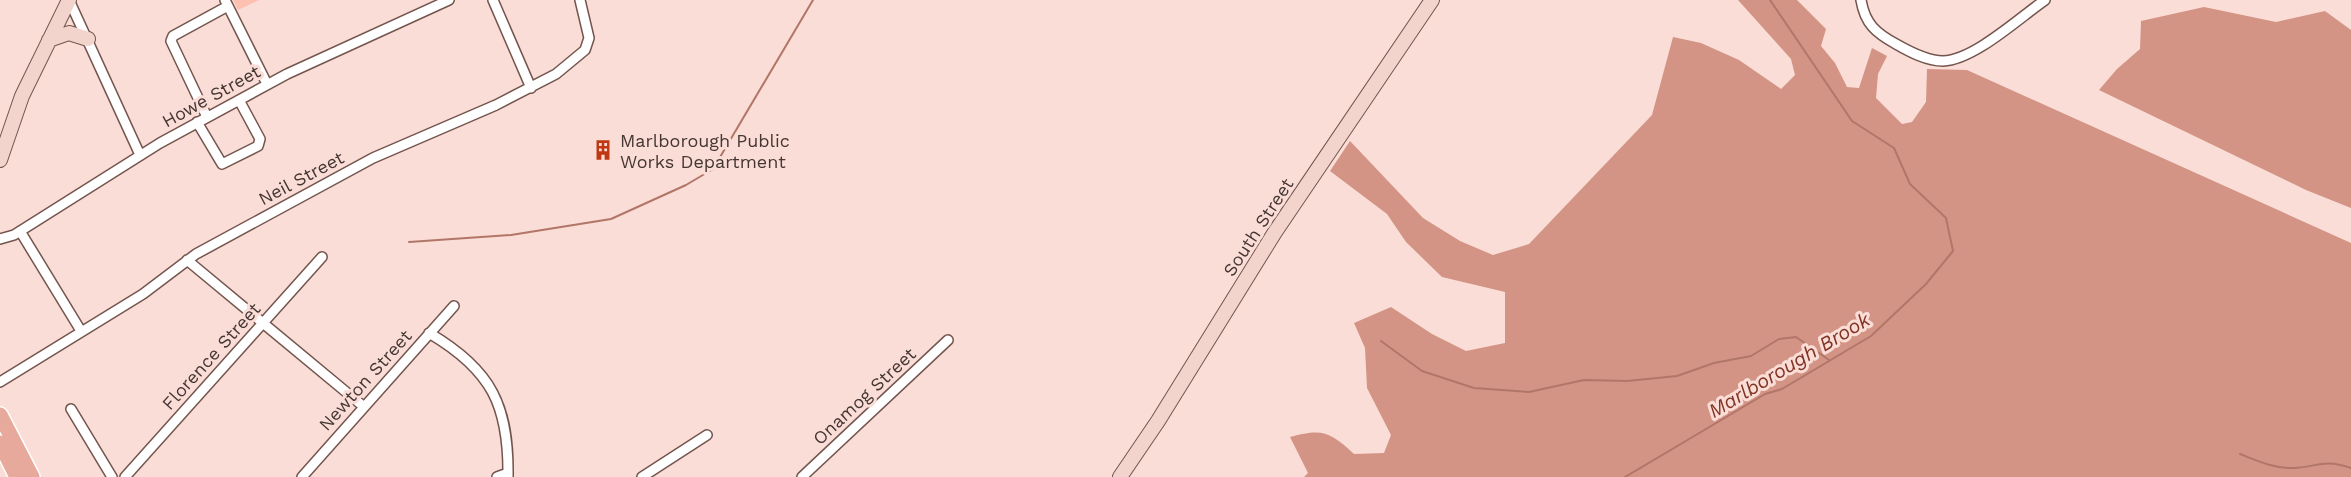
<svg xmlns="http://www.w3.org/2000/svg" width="2351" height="477" viewBox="0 0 2351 477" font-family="'Work Sans',sans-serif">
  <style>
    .green { fill: #fec0b0 }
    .forest { fill: #d39485 }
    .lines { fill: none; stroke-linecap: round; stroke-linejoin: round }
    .stream { stroke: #b27668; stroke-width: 2 }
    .minor-casing { stroke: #74554e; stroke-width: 12 }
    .secondary-casing { stroke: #74554e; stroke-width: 16 }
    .primary-casing { stroke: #fff; stroke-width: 18 }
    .minor { stroke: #fff; stroke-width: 9 }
    .secondary { stroke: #f3d4cd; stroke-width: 14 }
    .primary { stroke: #e7a99b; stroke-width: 15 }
    .labels { text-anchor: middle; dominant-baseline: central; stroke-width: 6; stroke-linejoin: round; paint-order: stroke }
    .street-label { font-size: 18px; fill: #453633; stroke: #faddd6 }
    .poi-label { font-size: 18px; fill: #453633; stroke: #faddd6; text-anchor: start }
    .water-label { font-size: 20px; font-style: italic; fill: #803423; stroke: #faddd6 }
  </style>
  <rect width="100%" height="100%" fill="#faddd6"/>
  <path class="green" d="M233 0H259L238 10Z"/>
  <path class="forest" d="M1738 0H1797L1826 29 1821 46 1835 63 1847 87 1859 88 1872 48 1887 56 1878 74 1876 98 1902 124 1912 122 1926 102 1927 69 1967 70 2351 243V477H1304L1308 473 1290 437C1323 428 1330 432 1354 454L1384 453 1391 435 1367 388 1365 348 1354 323 1391 307 1432 334 1466 351 1505 343V292L1442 277 1406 242 1387 214 1330 171 1350 141 1423 218 1460 241 1493 255 1529 244 1652 115 1673 37 1701 43 1739 60 1781 89 1795 75 1791 59Z
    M2204 7 2276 22 2325 11 2351 30V208L2306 190 2099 90 2117 69 2140 49 2141 21Z"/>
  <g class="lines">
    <path class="stream" d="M409 242 511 235 611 219 686 185 713 169 813 0
      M1381 341 1422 371 1474 388 1529 392 1584 380 1627 381 1677 376 1714 363 1751 356 1779 339 1796 337 1829 360
      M2240 454C2258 461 2275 469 2295 468 2320 466 2324 459 2351 468
      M1625 477 1765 394 1782 389 1871 336 1926 284 1953 251 1946 218 1910 184 1894 148 1852 121 1770 0"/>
    <g class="minor-casing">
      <path id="minor" d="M69 0 140 155
        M225 0 267 84
        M493 0 531 88
        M1861 0C1865 24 1876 33 1896 44 1910 52 1927 61 1943 61 1974 60 2019 18 2045 0
        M207 117 171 41 173 36 228 6
        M197 122 222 164 258 146 260 139 239 100
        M20 231 81 331
        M0 239 14 235 160 143 287 74 449 0
        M187 260 363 406
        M429 333C492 370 509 406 508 477
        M0 382 143 294 196 254 373 158 496 105 556 74 585 50 589 38 580 0
        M71 409 112 477
        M125 477 322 257
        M302 477 454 306
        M497 477 508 473
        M642 477 707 435
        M802 477 948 340"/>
    </g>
    <g class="secondary-casing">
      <path id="secondary" d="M49 40 69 33 88 39
        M0 160 22 96 69 0
        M1120 477 1158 421 1275 232 1432 0"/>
    </g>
    <g class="primary-casing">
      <path id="primary" d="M0 415 32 477
        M0 443 17 477"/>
    </g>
    <use href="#minor" class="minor"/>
    <use href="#secondary" class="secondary"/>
    <use href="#primary" class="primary"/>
  </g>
  <defs>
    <g id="building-bare" transform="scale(1.62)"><path d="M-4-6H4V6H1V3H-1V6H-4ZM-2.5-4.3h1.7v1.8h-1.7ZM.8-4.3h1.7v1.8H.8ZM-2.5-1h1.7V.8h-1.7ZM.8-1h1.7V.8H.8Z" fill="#c03713" stroke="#faddd6" stroke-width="2.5" paint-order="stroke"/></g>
  </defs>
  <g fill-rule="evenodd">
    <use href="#building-bare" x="603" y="150"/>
  </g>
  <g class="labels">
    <g class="street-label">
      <text transform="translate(211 96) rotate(-29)">Howe Street</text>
      <text transform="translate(301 178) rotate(-28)">Neil Street</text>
      <text transform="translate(1258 227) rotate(-57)">South Street</text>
      <text transform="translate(211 356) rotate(-48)">Florence Street</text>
      <text transform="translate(365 380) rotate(-48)">Newton Street</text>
      <text transform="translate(864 396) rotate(-43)">Onamog Street</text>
    </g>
    <g class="poi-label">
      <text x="620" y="140">Marlborough Public<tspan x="620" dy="21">Works Department</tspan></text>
    </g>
    <g class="water-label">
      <text transform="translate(1789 365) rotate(-31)">Marlborough Brook</text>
    </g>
  </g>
</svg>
